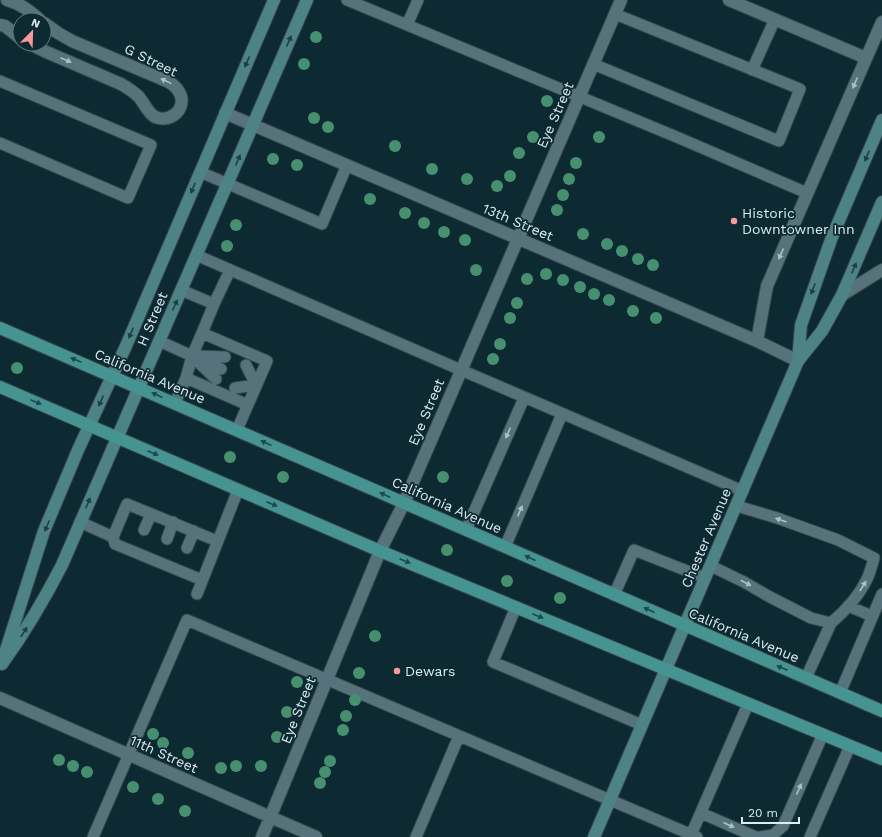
<svg xmlns="http://www.w3.org/2000/svg" width="882" height="837" viewBox="0 0 882 837" font-family="'Work Sans',sans-serif">
  <style>
    .lines { fill: none; stroke-linecap: round; stroke-linejoin: round }
    .lane-casing { stroke: #35454c; stroke-width: 13 }
    .street-casing { stroke: #35454c; stroke-width: 14 }
    .secondary-casing { stroke: #35454c; stroke-width: 14 }
    .primary-casing { stroke: #35454c; stroke-width: 14 }
    .lane { stroke: #56727b; stroke-width: 11 }
    .street { stroke: #56727b; stroke-width: 12 }
    .secondary { stroke: #4e8386; stroke-width: 12 }
    .primary { stroke: #469492; stroke-width: 12 }
    .tree { fill: #46906f }
    .oneway { fill: #1d4046 }
    .oneway2 { fill: #acc1c7 }
    .oneway3 { fill: #1e494e }
    .poi-dot { fill: #f59b9e; stroke: #0d2931; stroke-width: 1.5 }
    .labels { text-anchor: middle; dominant-baseline: central; stroke-width: 3.5; stroke-linejoin: round; paint-order: stroke }
    .street-label { font-size: 14px; fill: #dbebf0; stroke: #0d2931 }
    .poi-label { font-size: 14px; fill: #dbebf0; stroke: #0d2931; text-anchor: start }
  </style>
  <rect width="100%" height="100%" fill="#0d2931"/>
  <g class="lines">
    <g class="lane-casing">
      <path id="lane" d="M347 0 679 138 807 193
        M407 25 418 0
        M593 64 779 141 800 89 615 14
        M752 70 775 19
        M0 82V81L151 145 128 198 0 143
        M200 172 322 224 347 165
        M196 255 461 370 743 491
        M181 290 214 304 202 333 267 361 237 430
        M214 304 230 270
        M159 341 221 369
        M198 356 225 357
        M198 362 216 379
        M246 365 256 385
        M186 378 248 405
        M235 388 256 385
        M175 403 186 378 192 356 202 333
        M80 522 113 537
        M144 530 151 514
        M466 530 524 398
        M167 539 173 522
        M505 547 562 414
        M187 548 194 531
        M711 566 744 582 770 597 811 618 831 623C845 611 859 596 867 579 870 573 872 565 874 558L838 540 777 518 737 506
        M202 580 115 544 113 537 127 504 217 541
        M197 594 238 490
        M614 595 634 550 705 578
        M848 606 872 616
        M516 607 493 662 642 725
        M806 678 831 623
        M840 693 882 594
        M701 813 756 837
        M691 835 748 704
        M93 837 187 620 697 837
        M416 837 459 736
        M760 837 773 835 783 826 823 734
        M810 837 850 746"/>
    </g>
    <g class="street-casing">
      <path id="street" d="M7 0C21 4 30 11 40 20
        M729 0 866 58
        M0 25 5 26 20 38
        M30 44 44 51 121 84C128 88 134 92 139 97 144 103 148 113 155 117 169 123 185 111 181 96 179 90 174 85 169 82L72 41 58 33 44 23
        M225 113 757 341 798 361
        M842 295 882 270
        M757 341 767 286 882 22
        M0 698 316 837
        M262 837 380 551 404 503 621 0"/>
    </g>
    <g class="secondary-casing">
      <path id="secondary" d="M798 361 801 325 832 237 882 120
        M5 653 44 531 78 450 126 346 274 0
        M2 664C25 632 44 600 62 565L307 0
        M594 837 798 361 822 331 842 295 882 202"/>
    </g>
    <g class="primary-casing">
      <path id="primary" d="M0 328C295 454 587 584 882 711
        M0 387 380 551 882 759"/>
    </g>
    <use href="#lane" class="lane"/>
    <use href="#street" class="street"/>
    <use href="#secondary" class="secondary"/>
    <use href="#primary" class="primary"/>
  </g>
  <g class="tree">
    <circle cx="316" cy="37" r="6"/>
    <circle cx="304" cy="64" r="6"/>
    <circle cx="547" cy="101" r="6"/>
    <circle cx="314" cy="118" r="6"/>
    <circle cx="328" cy="127" r="6"/>
    <circle cx="533" cy="137" r="6"/>
    <circle cx="599" cy="137" r="6"/>
    <circle cx="395" cy="146" r="6"/>
    <circle cx="519" cy="153" r="6"/>
    <circle cx="273" cy="159" r="6"/>
    <circle cx="576" cy="163" r="6"/>
    <circle cx="297" cy="165" r="6"/>
    <circle cx="432" cy="169" r="6"/>
    <circle cx="510" cy="176" r="6"/>
    <circle cx="467" cy="179" r="6"/>
    <circle cx="569" cy="179" r="6"/>
    <circle cx="497" cy="186" r="6"/>
    <circle cx="563" cy="195" r="6"/>
    <circle cx="370" cy="199" r="6"/>
    <circle cx="557" cy="210" r="6"/>
    <circle cx="405" cy="213" r="6"/>
    <circle cx="424" cy="223" r="6"/>
    <circle cx="236" cy="225" r="6"/>
    <circle cx="444" cy="232" r="6"/>
    <circle cx="583" cy="234" r="6"/>
    <circle cx="465" cy="240" r="6"/>
    <circle cx="607" cy="244" r="6"/>
    <circle cx="227" cy="246" r="6"/>
    <circle cx="622" cy="251" r="6"/>
    <circle cx="638" cy="259" r="6"/>
    <circle cx="653" cy="265" r="6"/>
    <circle cx="476" cy="270" r="6"/>
    <circle cx="546" cy="274" r="6"/>
    <circle cx="527" cy="279" r="6"/>
    <circle cx="563" cy="280" r="6"/>
    <circle cx="580" cy="287" r="6"/>
    <circle cx="594" cy="294" r="6"/>
    <circle cx="609" cy="300" r="6"/>
    <circle cx="517" cy="303" r="6"/>
    <circle cx="633" cy="311" r="6"/>
    <circle cx="510" cy="318" r="6"/>
    <circle cx="656" cy="318" r="6"/>
    <circle cx="500" cy="344" r="6"/>
    <circle cx="493" cy="359" r="6"/>
    <circle cx="17" cy="368" r="6"/>
    <circle cx="230" cy="457" r="6"/>
    <circle cx="283" cy="477" r="6"/>
    <circle cx="443" cy="477" r="6"/>
    <circle cx="447" cy="550" r="6"/>
    <circle cx="507" cy="581" r="6"/>
    <circle cx="560" cy="598" r="6"/>
    <circle cx="375" cy="636" r="6"/>
    <circle cx="359" cy="673" r="6"/>
    <circle cx="297" cy="682" r="6"/>
    <circle cx="355" cy="700" r="6"/>
    <circle cx="287" cy="712" r="6"/>
    <circle cx="346" cy="716" r="6"/>
    <circle cx="343" cy="730" r="6"/>
    <circle cx="153" cy="734" r="6"/>
    <circle cx="277" cy="737" r="6"/>
    <circle cx="163" cy="743" r="6"/>
    <circle cx="188" cy="753" r="6"/>
    <circle cx="59" cy="760" r="6"/>
    <circle cx="330" cy="761" r="6"/>
    <circle cx="73" cy="766" r="6"/>
    <circle cx="236" cy="766" r="6"/>
    <circle cx="261" cy="766" r="6"/>
    <circle cx="221" cy="768" r="6"/>
    <circle cx="87" cy="772" r="6"/>
    <circle cx="325" cy="772" r="6"/>
    <circle cx="320" cy="783" r="6"/>
    <circle cx="133" cy="787" r="6"/>
    <circle cx="158" cy="799" r="6"/>
    <circle cx="185" cy="811" r="6"/>
  </g>
  <defs><path id="oneway-solid" d="M-6-.8H1V-3.2L6.5 0L1 3.2V.8H-6Z"/></defs>
  <g class="oneway">
    <use href="#oneway-solid" transform="translate(289 41) rotate(-67)"/>
    <use href="#oneway-solid" transform="translate(247 62) rotate(113)"/>
    <use href="#oneway-solid" transform="translate(867 156) rotate(113)"/>
    <use href="#oneway-solid" transform="translate(238 160) rotate(-67)"/>
    <use href="#oneway-solid" transform="translate(193 188) rotate(113)"/>
    <use href="#oneway-solid" transform="translate(854 268) rotate(-67)"/>
    <use href="#oneway-solid" transform="translate(813 289) rotate(110)"/>
    <use href="#oneway-solid" transform="translate(175 305) rotate(-66)"/>
    <use href="#oneway-solid" transform="translate(131 333) rotate(113)"/>
    <use href="#oneway-solid" transform="translate(101 401) rotate(114)"/>
    <use href="#oneway-solid" transform="translate(88 503) rotate(-67)"/>
    <use href="#oneway-solid" transform="translate(47 526) rotate(112)"/>
    <use href="#oneway-solid" transform="translate(24 632) rotate(-57)"/>
  </g>
  <g class="oneway2">
    <use href="#oneway-solid" transform="translate(66 60) rotate(23)"/>
    <use href="#oneway-solid" transform="translate(166 81) rotate(-154)"/>
    <use href="#oneway-solid" transform="translate(855 83) rotate(113)"/>
    <use href="#oneway-solid" transform="translate(781 254) rotate(114)"/>
    <use href="#oneway-solid" transform="translate(508 433) rotate(114)"/>
    <use href="#oneway-solid" transform="translate(520 511) rotate(-67)"/>
    <use href="#oneway-solid" transform="translate(781 520) rotate(-161)"/>
    <use href="#oneway-solid" transform="translate(746 583) rotate(28)"/>
    <use href="#oneway-solid" transform="translate(863 586) rotate(-59)"/>
    <use href="#oneway-solid" transform="translate(799 789) rotate(-66)"/>
    <use href="#oneway-solid" transform="translate(729 825) rotate(24)"/>
  </g>
  <g class="oneway3">
    <use href="#oneway-solid" transform="translate(76 360) rotate(-157)"/>
    <use href="#oneway-solid" transform="translate(157 395) rotate(-156)"/>
    <use href="#oneway-solid" transform="translate(36 402) rotate(23)"/>
    <use href="#oneway-solid" transform="translate(266 443) rotate(-156)"/>
    <use href="#oneway-solid" transform="translate(153 453) rotate(23)"/>
    <use href="#oneway-solid" transform="translate(385 495) rotate(-156)"/>
    <use href="#oneway-solid" transform="translate(272 504) rotate(23)"/>
    <use href="#oneway-solid" transform="translate(530 558) rotate(-156)"/>
    <use href="#oneway-solid" transform="translate(405 561) rotate(23)"/>
    <use href="#oneway-solid" transform="translate(649 610) rotate(-156)"/>
    <use href="#oneway-solid" transform="translate(538 616) rotate(23)"/>
    <use href="#oneway-solid" transform="translate(782 668) rotate(-157)"/>
  </g>
  <g class="poi-dot">
    <circle cx="734" cy="221" r="4"/>
    <circle cx="397" cy="671" r="4"/>
  </g>
  <g class="labels">
    <g class="street-label">
      <text transform="translate(151 60) rotate(26)">G Street</text>
      <text transform="translate(555 115) rotate(-66)">Eye Street</text>
      <text transform="translate(518 222) rotate(23)">13th Street</text>
      <text transform="translate(152 319) rotate(-67)">H Street</text>
      <text transform="translate(150 376) rotate(23)">California Avenue</text>
      <text transform="translate(426 412) rotate(-67)">Eye Street</text>
      <text transform="translate(447 505) rotate(24)">California Avenue</text>
      <text transform="translate(706 538) rotate(-67)">Chester Avenue</text>
      <text transform="translate(744 635) rotate(23)">California Avenue</text>
      <text transform="translate(298 710) rotate(-68)">Eye Street</text>
      <text transform="translate(164 754) rotate(24)">11th Street</text>
    </g>
    <g class="poi-label">
      <text x="742" y="213">Historic<tspan x="742" dy="16">Downtowner Inn</tspan></text>
      <text x="405" y="671">Dewars</text>
    </g>
  </g>
  <g transform="translate(32 32) rotate(23)"><circle r="19" fill="#0d2931" stroke="#5f777d"/>
  <path d="M0-3L7 15L0 10L-7 15Z" fill="#f59b9e"/>
  <text y="-6" font-size="11" font-weight="bold" text-anchor="middle" fill="#dbebf0">N</text>
  </g>
  <path d="M742 817v6h57v-6" fill="none" stroke="#dbebf0" stroke-width="2"/>
  <text x="748" y="817" font-size="12" fill="#dbebf0" stroke="#0d2931" stroke-width="3" paint-order="stroke">20 m</text>
</svg>
